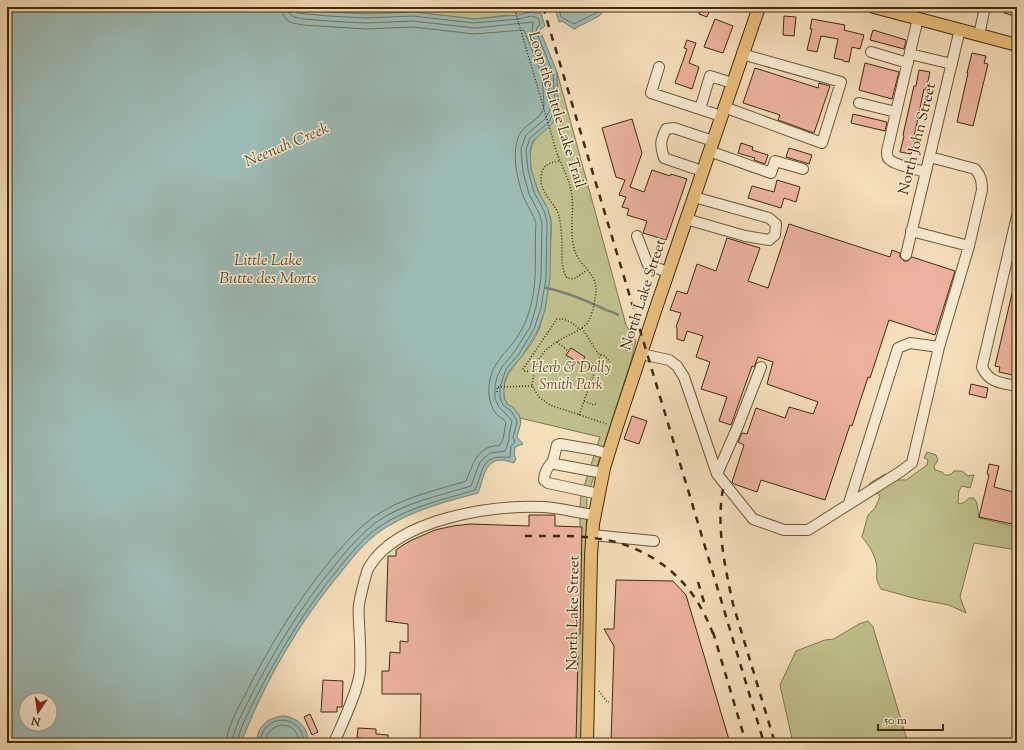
<svg xmlns="http://www.w3.org/2000/svg" width="1024" height="750" viewBox="0 0 1024 750" font-family="'Sorts Mill Goudy',serif">
  <style>
    .green { fill: #bfc08d; stroke: #80764c }
    .water { fill: #9dbbb5; stroke: #788171; fill-rule: evenodd }
    .lines { fill: none; stroke-linecap: round; stroke-linejoin: round }
    .shore { stroke: #6f7360; stroke-width: 1 }
    .stream { stroke: #788171; stroke-width: 2.5 }
    .building { fill: #edb29f; stroke: #412b0a }
    .minor-casing { stroke: #6e5836; stroke-width: 12 }
    .major-casing { stroke: #412b0a; stroke-width: 14 }
    .path { stroke: #412b0a; stroke-width: 1.5; stroke-dasharray: 1 2; stroke-linecap: butt }
    .minor { stroke: #f8ead2; stroke-width: 10 }
    .major { stroke: #eabf7d; stroke-width: 12 }
    .rail { stroke: #412b0a; stroke-width: 2.5; stroke-dasharray: 7 7; stroke-linecap: butt }
    .labels { text-anchor: middle; dominant-baseline: central; stroke-width: 3; stroke-linejoin: round; paint-order: stroke }
    .street-label { font-size: 15px; fill: #412b0a; stroke: #f8ead2 }
    .park-label { font-size: 15px; font-style: italic; fill: #60502b; stroke: #f8ead2 }
    .water-label { font-size: 16px; font-style: italic; fill: #584f35; stroke: #f8ead2 }
  </style>
  <rect width="100%" height="100%" fill="#f5deba"/>
  <filter id="stains"><feTurbulence type="fractalNoise" baseFrequency=".005" numOctaves="4"/><feColorMatrix values="0 0 0 0 .2 0 0 0 0 .09 0 0 0 0 .02 0 0 0 .5 -.17"/></filter>
  <radialGradient id="worn" r=".72"><stop offset=".6" stop-color="#630" stop-opacity="0"/><stop offset="1" stop-color="#630" stop-opacity=".3"/></radialGradient>
  <path class="green" d="M288 7H531L532 12 522 14 559 104 557 94V72L626 325 636 341 631 361 587 498 581 743H573L580 528V507L581 496 600 437 520 418C518 408 506 407 504 397 501 380 512 369 521 357 528 349 535 339 539 329 548 302 548 285 549 257 550 246 552 232 551 221 549 209 542 201 538 190 531 174 524 150 538 136L508 15 475 19 413 12 366 14 329 12 304 10Z
    M927 452 936 455 938 460 934 466 935 470 942 472 945 475H950L954 471H962L968 476 974 475 970 488 962 486 959 491 958 503 960 504 965 502 969 498H974L977 503 979 518 1017 527V550L974 543 960 597 966 613 949 605 917 599 881 589C875 578 877 579 877 568 876 556 869 545 862 537L868 515 875 508 880 497 878 493 868 497 865 492 870 483 885 474 894 480H906L927 465 928 460 924 458Z
    M868 621 873 627 908 743H793L780 685 796 651 825 640 834 639 859 624Z"/>
  <path class="water" d="M7 7H289L304 10 329 12 366 14 413 12 475 19 518 15 532 12 534 13H541L545 26 540 30 557 72V94L559 104 558 113 552 124 533 141 530 150 531 169 538 191 548 209 551 222 550 278 545 310 538 330 522 356 509 371 505 380 504 388V398L507 404 513 407 519 415 521 422 517 437 523 444 515 447 514 454 516 459 514 463C510 462 505 460 501 460 484 460 483 482 478 493 448 501 417 509 390 525 370 536 355 554 342 571 299 622 265 681 241 743H7ZM26 700H50V724H26Z
    M557 7H608L599 16 574 29 562 21 559 22 555 9Z
    M284 716C298 718 309 728 308 743H257C256 727 268 717 284 716Z"/>
  <g class="lines">
    <path class="shore" d="M561 7 560 12 561 17 574 24 596 13 602 7
      M226 743C227 728 238 708 245 695 268 648 296 603 329 562 342 547 355 531 371 519 399 498 434 491 466 481 472 468 474 455 487 448 491 446 496 446 500 445L503 439 506 422C502 417 496 416 493 409 486 395 488 376 497 363 503 353 512 346 518 336 524 327 528 316 531 305 538 279 534 250 536 223 533 214 528 207 524 198 517 181 510 148 521 132 528 122 543 119 544 105L542 75 524 30 474 34 413 27 366 29 303 25 292 23 287 20 283 15 282 7
      M232 743C233 729 244 710 250 698 274 651 301 606 335 565 347 550 360 535 375 523 403 503 438 496 471 486L480 462 490 453 505 451 509 440V435L512 421 507 415 499 407 495 399V386L497 377 502 367 515 351 530 327 536 307 541 277 542 223 539 213 529 194 523 172 521 149 526 135 545 119 550 110V105L548 74 532 34 533 22 475 28 413 21 366 23 328 21 303 19 294 17 289 13 288 7
      M237 743C239 729 248 714 254 701 278 654 305 609 339 568 351 553 363 538 379 527 408 507 442 500 475 490 481 479 480 462 494 458 500 456 505 458 510 457L511 446 515 442 513 437 517 422 516 419 511 411 503 405 500 398V387L506 369 519 354 534 329 541 308 546 278 547 222 544 211 534 192 528 170 526 150 530 138 549 122 554 112 555 104 553 73 536 31 537 28 540 24 538 18 531 16 519 19 474 23 413 16 366 18 328 16 297 13 294 10 293 7
      M260 743C262 712 303 713 304 743
      M265 743C268 719 298 719 299 743"/>
    <path class="stream" d="M546 288C567 292 585 300 604 309 609 312 613 311 618 315"/>
  </g>
  <path class="building" d="M701 7 710 9 707 17 699 14Z
    M1005 7H1017L1015 16 1004 13Z
    M784 16 796 17 794 36 783 35Z
    M715 19 733 26 723 53 704 47Z
    M812 19 845 25 844 30 864 35 860 49 852 47 849 62 843 61V60L834 58 838 39 821 36 817 52 807 50 812 29H810Z
    M873 30 906 40 904 49 870 40Z
    M687 40 696 43 689 63 699 67 692 89 675 83 687 49 684 48Z
    M972 53 986 56 984 63 988 64 973 126 957 122 968 73H967Z
    M865 63 899 72 892 99 859 90Z
    M755 68 818 88 819 83 830 86 814 133 778 120 780 115 743 103Z
    M919 70 930 72 926 90 924 89 914 137H915L911 154 900 152 904 136 903 135 914 86H916Z
    M853 114 887 122 885 131 851 123Z
    M632 119 642 153 630 187 644 192 652 170 670 176 671 174 687 179 666 240 643 233 647 221 627 215 629 209 622 207 626 197 619 195 625 180 616 177 602 128Z
    M741 143 753 147 752 150 768 155 765 164 754 160 755 158 738 153Z
    M789 148 812 155 809 164 786 157Z
    M777 180 800 187 796 202 784 198 781 208 748 198 752 186 774 192Z
    M789 224 890 257 892 250 900 253V257L904 261H908L912 257 955 271 935 335 889 320 870 378 868 377 852 426 850 425 825 500 761 480 757 492 734 484 732 482 744 445 738 442 742 433 747 434 756 408 785 418 789 407 813 414 818 402 767 384 773 362 758 357 754 367 752 366 731 425 719 421 727 397 701 389 710 362 696 357 703 336 687 331 684 341 677 339V328L676 327 681 313 670 310 677 291 687 294 697 264 716 271 727 238 760 248 748 281 768 288Z
    M1014 285 1017 286V376L999 372 1000 367 995 366Z
    M571 348 585 357 581 364 566 355Z
    M971 384 988 388 986 398 969 394Z
    M632 416 647 421 639 444 624 439Z
    M989 464 999 466 994 487 1017 493V525L979 517 989 475 987 474Z
    M529 515H555V526L582 527 580 634H578L577 654H578L576 743H420L421 694H382V671H389L390 652 400 653V641L408 642V624L386 621 388 556H396V550L403 545 412 540 435 530 453 526 470 524 529 526Z
    M616 580 673 581 686 595 730 743H611L614 646 604 629H614Z
    M323 680 343 681 342 707H337V712H321Z
    M310 714 318 732 312 735 304 717Z
    M358 728 376 729V734L388 735V743H361V738H357Z"/>
  <g class="lines">
    <g class="minor-casing">
      <path id="minor" d="M918 18 887 151C887 155 887 158 890 160 897 166 916 169 926 172
        M979 35 985 7
        M871 52 908 63
        M910 54 952 64
        M659 67 651 93 721 116
        M859 103 896 112
        M724 107 822 143 841 82 742 54
        M700 109 710 76 732 83
        M709 151 771 173 775 161 803 169
        M930 157 975 169C981 176 982 181 982 190L969 246
        M702 171 664 158C660 144 660 142 666 129L674 128 713 141
        M1017 216 982 367C989 383 1002 383 1017 386
        M686 219 745 236 769 240 775 235 776 224 769 218 694 197
        M637 236 648 265 668 272
        M906 255 960 29
        M641 354 669 360 677 366 684 377 717 474 753 519 784 530H808L900 472 912 463 939 347
        M553 461C548 467 544 472 544 480L548 483 599 494
        M603 473 555 464 553 461 557 445 560 444 595 450 608 454
        M717 474 738 426 761 367
        M849 503 898 348 910 343 939 347 969 246 911 231
        M592 535 654 541
        M334 743C342 724 358 691 360 672 361 655 360 639 359 623 359 617 358 611 359 605 360 598 366 572 369 567 399 518 492 505 544 507 561 508 578 513 595 515"/>
    </g>
    <g class="major-casing">
      <path id="major" d="M874 7 1017 45
        M587 743 591 556 593 524 604 468 617 426 657 305 759 7"/>
    </g>
    <path class="path" d="M514 7C528 55 542 102 556 150 560 163 568 176 571 190 575 209 569 229 574 248 579 269 601 272 595 298 594 306 592 315 588 322 584 328 577 331 571 334 545 347 535 356 532 386L539 397 550 405 607 424
      M559 161C548 163 542 165 541 178 540 194 555 202 559 216 561 224 562 239 562 247 562 258 561 268 567 278L574 279 587 270
      M582 328 597 352 599 354 605 356 610 362
      M557 342 568 351
      M584 361 608 369
      M534 372 524 371 523 369 557 319C566 318 573 323 579 329
      M497 392V387L532 386
      M584 401 594 405 598 403
      M579 415 601 354
      M599 691 607 702H609"/>
    <use href="#minor" class="minor"/>
    <use href="#major" class="major"/>
    <path class="rail" d="M543 7 764 743
      M723 489C716 527 725 567 733 604L775 743
      M525 536C550 536 576 535 601 539 642 545 681 571 701 608 706 617 710 626 714 636
      M698 582 706 609
      M713 632 746 743"/>
  </g>
  <g class="labels">
    <g class="street-label">
      <text transform="translate(556 110) rotate(73)">Loop the Little Lake Trail</text>
      <text transform="translate(918 139) rotate(-76)">North John Street</text>
      <text transform="translate(644 295) rotate(-72)">North Lake Street</text>
      <text transform="translate(574 613) rotate(-89)">North Lake Street</text>
    </g>
    <g class="park-label">
      <text x="571" y="368">Herb &amp; Dolly<tspan x="571" dy="17">Smith Park</tspan></text>
    </g>
    <g class="water-label">
      <text transform="translate(287 146) rotate(-23)">Neenah Creek</text>
      <text x="268" y="261">Little Lake<tspan x="268" dy="18">Butte des Morts</tspan></text>
    </g>
  </g>
  <rect width="1024" height="750" fill="none" stroke="#f5deba" stroke-width="24"/>
  <rect x="8" y="8" width="1008" height="734" fill="none" stroke="#412b0a" stroke-width="2"/>
  <rect x="12" y="12" width="1000" height="726" fill="none" stroke="#412b0a"/>
  <g transform="translate(38 712) rotate(193)"><circle r="19" fill="#f8ead2" stroke="#af9e82"/>
  <path d="M0-3L7 15L0 10L-7 15Z" fill="#8f2418"/>
  <text y="-6" font-size="11" font-weight="bold" text-anchor="middle" fill="#412b0a">N</text>
  </g>
  <path d="M878 724v6h65v-6" fill="none" stroke="#412b0a" stroke-width="2"/>
  <text x="884" y="724" font-size="12" fill="#412b0a" stroke="#f8ead2" stroke-width="3" paint-order="stroke">50 m</text>
  <rect width="100%" height="100%" filter="url(#stains)"/>
  <rect width="100%" height="100%" fill="url(#worn)"/>
</svg>
